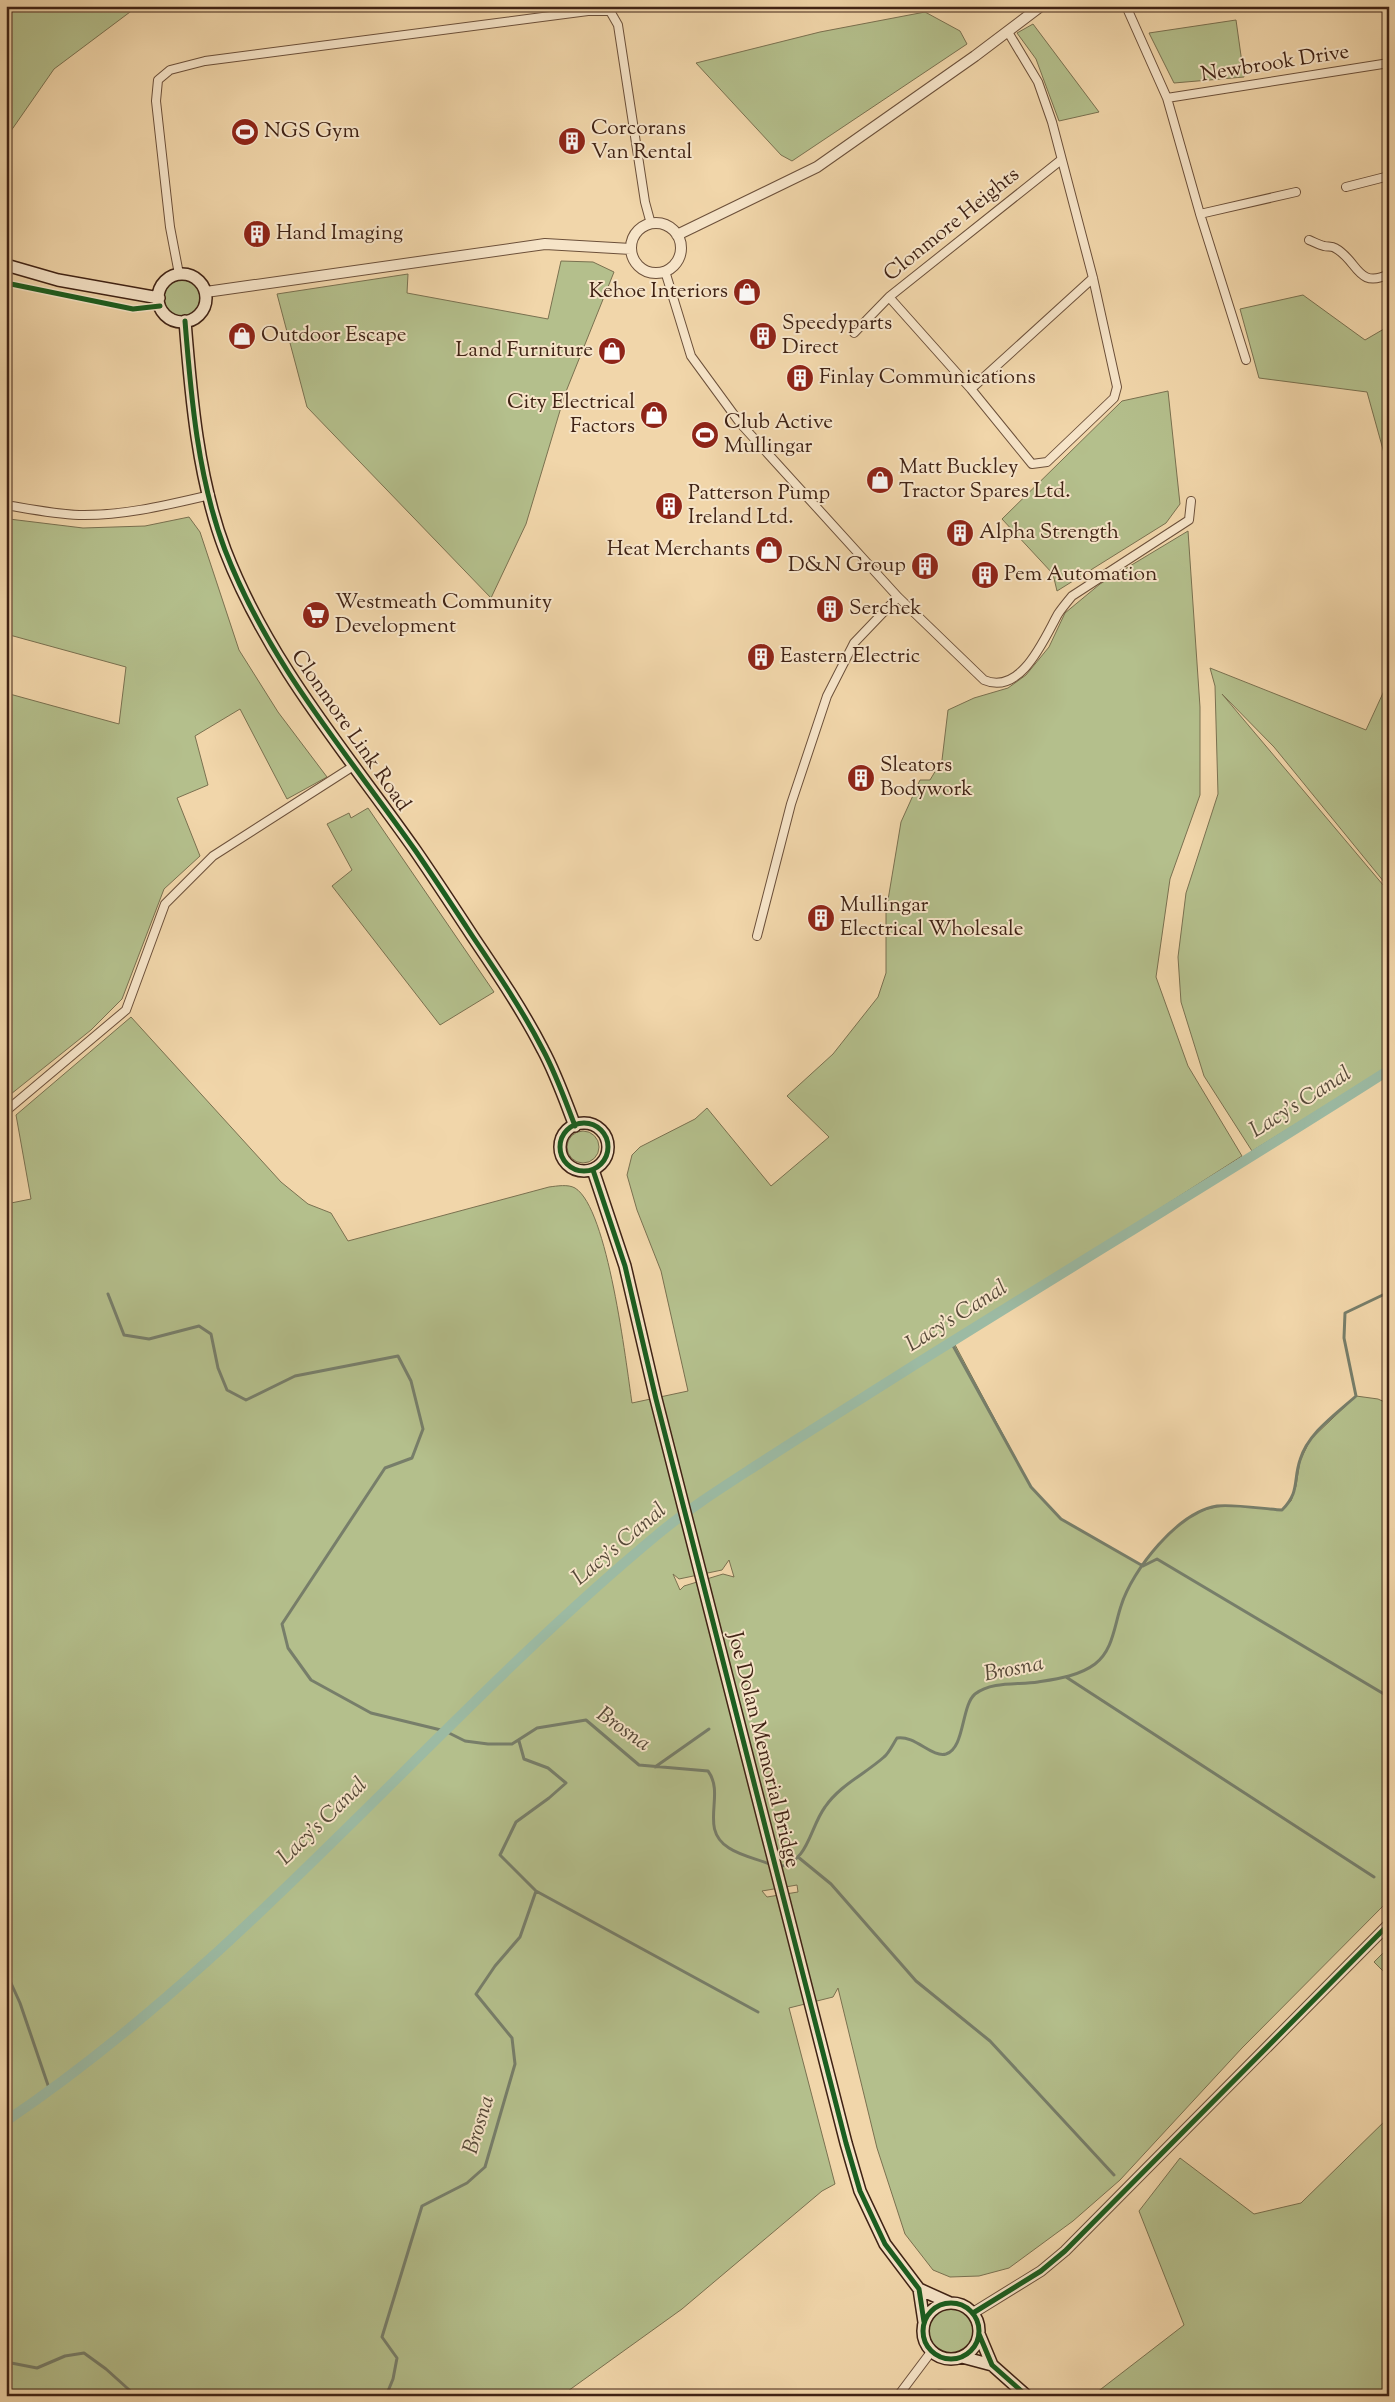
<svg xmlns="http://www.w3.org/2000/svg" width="1395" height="2402" viewBox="0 0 1395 2402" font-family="'Sorts Mill Goudy',serif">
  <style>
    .green { fill: #b4bf8c; stroke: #7a7150; fill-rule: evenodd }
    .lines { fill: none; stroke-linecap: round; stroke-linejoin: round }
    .stream { stroke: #777e6a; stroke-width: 3 }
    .canal { stroke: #9cbaa3; stroke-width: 10 }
    .minor-casing { stroke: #6c503a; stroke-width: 10 }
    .tertiary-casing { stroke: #6c503a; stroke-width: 12 }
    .secondary-casing { stroke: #402315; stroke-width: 14 }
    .minor { stroke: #f6e4c8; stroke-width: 8 }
    .tertiary { stroke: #f6e4c8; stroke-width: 10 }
    .secondary { stroke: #f6e4c8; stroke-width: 11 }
    .cycleway-casing { stroke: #f6e4c8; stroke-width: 8 }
    .cycleway { stroke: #1b5e20; stroke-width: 5 }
    .labels { text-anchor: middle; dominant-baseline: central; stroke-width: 4; stroke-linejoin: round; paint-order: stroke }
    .street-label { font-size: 21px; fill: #402315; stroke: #f6e4c8 }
    .poi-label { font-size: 21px; fill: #402315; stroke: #f6e4c8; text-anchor: start }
    .water-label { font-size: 22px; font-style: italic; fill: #574938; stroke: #f6e4c8 }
  </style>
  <rect width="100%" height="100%" fill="#f1d6aa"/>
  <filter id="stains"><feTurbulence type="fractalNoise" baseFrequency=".004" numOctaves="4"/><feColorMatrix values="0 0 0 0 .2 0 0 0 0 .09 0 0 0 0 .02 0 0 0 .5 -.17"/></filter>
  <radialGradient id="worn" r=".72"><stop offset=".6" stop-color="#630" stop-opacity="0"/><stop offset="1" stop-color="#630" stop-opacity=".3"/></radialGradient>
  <path class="green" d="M6 6H138L54 69 6 138Z
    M925 12 960 31 967 44 792 161 781 155 696 63 820 32Z
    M1236 20 1244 77 1174 83 1149 33Z
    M1033 24 1099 112 1059 121 1036 59 1017 33Z
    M561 261 593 262 614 272 565 394 526 524 491 598 307 407 277 294 408 274 407 293 548 319Z
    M164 298a18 18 0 1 1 36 0a18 18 0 1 1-36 0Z
    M1303 295 1365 340 1389 326V471L1367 392 1259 378 1240 309Z
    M1168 391 1180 504 1166 523 1057 591 1053 574 1002 519 1122 401Z
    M189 517 200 532 239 650 278 712 327 777 287 799 240 709 195 736 208 785 177 798 200 856 164 889 122 999 91 1030 6 1098V693L119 724 126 667 6 634V528L9 519 83 528 145 526Z
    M1188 531 1200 707V795L1170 879 1156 977 1188 1066 1242 1156 953 1341 1031 1487 1061 1519 1143 1566C1160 1540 1185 1512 1216 1507 1232 1504 1265 1509 1282 1510L1291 1501 1296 1486 1300 1461 1310 1440 1356 1396 1378 1399 1389 1404V1900L1242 2048 1120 2180 1073 2221 1009 2268 979 2276 950 2277 933 2270 905 2234 877 2148 838 1988 833 1997 789 2008 835 2184 822 2191 682 2309 561 2396H6V2121L12 2116 6 2119V1204L31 1199 16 1115 131 1017 281 1182 308 1204 331 1213 348 1241 549 1187C557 1186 568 1184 575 1188 608 1208 626 1363 632 1403L688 1391 661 1271 637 1210 627 1175 632 1155 640 1147 695 1119 707 1108 771 1186 829 1137 787 1096 833 1054 878 997 886 973V912L901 822 920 780H930L942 760 948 710 974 698 1008 688 1026 675 1049 647 1065 613 1100 584ZM729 1560 734 1577 723 1574 684 1586 680 1590 673 1574 679 1579 722 1570ZM797 1885 798 1892 767 1897 762 1891Z
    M1210 668 1366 730 1389 680V888L1274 747 1222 694 1389 892V1067L1252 1151 1204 1076 1181 1002 1178 957 1186 893 1218 794 1215 686Z
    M368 808 494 992 440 1025 332 886 352 870 327 824 349 813 351 818Z
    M567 1147a16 16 0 1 1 32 0a16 16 0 1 1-32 0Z
    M1389 1947V1977L1374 1962Z
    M1389 2117V2396H1092L1184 2325 1139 2211 1180 2158 1254 2214 1301 2203Z
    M929 2331a22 22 0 1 1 44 0a22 22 0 1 1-44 0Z
    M938 2390 972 2392 978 2396H929Z"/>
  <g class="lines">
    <path class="stream" d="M108 1294 124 1335 149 1339 199 1326 211 1334 218 1368 227 1390 246 1400 295 1376 398 1356 411 1381 423 1429 412 1458 385 1468 282 1624 288 1648 311 1680 371 1713 445 1731 465 1741 488 1744H512L537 1728 586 1720 639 1765 708 1771C726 1795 698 1829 729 1848 741 1856 758 1859 772 1865
      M951 1342 1031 1487 1061 1519 1143 1566 1157 1559 1389 1697
      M1066 1677 1374 1877
      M655 1767 709 1729
      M798 1857 831 1884 916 1981 990 2041 1114 2175
      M778 1867C809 1862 809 1829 825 1807 840 1785 865 1774 884 1757 889 1753 893 1744 897 1738 915 1735 932 1758 946 1754 965 1748 961 1706 975 1694 992 1681 1018 1685 1038 1682 1057 1679 1079 1676 1095 1664 1113 1650 1114 1627 1121 1606 1132 1570 1178 1512 1217 1506 1234 1504 1264 1509 1282 1510 1300 1492 1293 1481 1300 1460 1308 1433 1336 1414 1356 1396L1344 1338 1345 1313 1389 1292
      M536 1891 758 2012
      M6 1972 20 2003 50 2091
      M6 2362 37 2368 65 2356 84 2353 106 2369 136 2396
      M386 2396 393 2379 397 2358 382 2337 422 2206 467 2183 485 2167 515 2064 512 2038 476 1994 495 1966 520 1937 536 1891 500 1855 516 1822 549 1798 566 1783 548 1768 524 1759 519 1741"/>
    <path class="canal" d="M6 2121C248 1958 433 1721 657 1535 688 1509 723 1487 757 1465 806 1433 856 1402 905 1371 1066 1270 1229 1172 1389 1070"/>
    <g class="minor-casing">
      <path id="minor" d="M1126 6 1167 98 1200 214 1246 360
        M1008 32 1038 82 1052 122 1093 278 1117 387 1114 398 1047 462 1032 464 971 389 889 297 1061 160
        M1167 98 1389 63
        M1346 187 1389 176
        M1200 214 1296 192
        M1309 240C1314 242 1319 245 1324 246 1328 247 1332 246 1335 248 1358 260 1357 290 1389 274
        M665 271 691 356 740 423 898 597 984 680C1021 696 1044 639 1058 614 1062 608 1067 602 1072 596L1189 520 1191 501
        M179 274 170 227 156 101 158 80 170 70 205 61 588 11H610L618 25 645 202 651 224
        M854 333 889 297
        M971 389 1093 278
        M6 505C30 509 55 514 79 515 123 516 167 505 210 495
        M757 936 791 804 827 696 854 643 898 597
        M6 1111 126 1010 165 904 213 856 352 767
        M898 2396 931 2352"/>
    </g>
    <g class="tertiary-casing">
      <path id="tertiary" d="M631 248a25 25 0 1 1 50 0a25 25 0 1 1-50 0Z
        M677 235 817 167 975 56 1041 6
        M206 292 545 244 631 249
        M973 2313 1041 2271 1065 2251 1389 1924"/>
    </g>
    <g class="secondary-casing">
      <path id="secondary" d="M6 265 58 280 159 298
        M158 298a24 24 0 1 1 48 0a24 24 0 1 1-48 0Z
        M185 321C191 397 198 479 225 550 269 664 346 752 415 850 435 879 454 908 473 937 498 974 523 1011 543 1050 556 1074 565 1100 575 1126
        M560 1147a24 24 0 1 1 48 0a24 24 0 1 1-48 0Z
        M593 1170 625 1266 656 1399 846 2143 860 2191 885 2244 919 2289 924 2322
        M919 2289 950 2303
        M923 2331a28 28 0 1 1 56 0a28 28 0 1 1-56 0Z
        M979 2334 992 2365 1027 2396
        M962 2357 992 2365"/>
    </g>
    <use href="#minor" class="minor"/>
    <use href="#tertiary" class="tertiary"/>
    <use href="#secondary" class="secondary"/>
    <g class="cycleway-casing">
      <path id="cycleway" d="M6 283 133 309 160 306
        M185 321C191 397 198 479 225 550 269 664 346 752 415 850 435 879 454 908 473 937 498 974 523 1011 543 1050 556 1074 565 1100 575 1126
        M560 1147a24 24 0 1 1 48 0a24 24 0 1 1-48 0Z
        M593 1170 625 1266 656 1399 846 2143 860 2191 885 2244 919 2289 924 2322
        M923 2331a28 28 0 1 1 56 0a28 28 0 1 1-56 0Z
        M973 2313 1041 2271 1065 2251 1389 1924
        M979 2334 992 2365 1027 2396"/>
    </g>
    <use href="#cycleway" class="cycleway"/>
  </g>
  <defs>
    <g id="stadium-disc" transform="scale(1.4375)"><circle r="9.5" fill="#8f2418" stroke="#f6e4c8"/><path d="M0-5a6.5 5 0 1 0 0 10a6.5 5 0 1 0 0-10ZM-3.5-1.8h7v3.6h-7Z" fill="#fff"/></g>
    <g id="building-disc" transform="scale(1.4375)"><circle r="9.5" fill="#8f2418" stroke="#f6e4c8"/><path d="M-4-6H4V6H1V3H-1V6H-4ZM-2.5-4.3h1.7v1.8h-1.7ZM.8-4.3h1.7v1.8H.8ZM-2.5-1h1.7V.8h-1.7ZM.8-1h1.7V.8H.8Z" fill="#fff"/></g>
    <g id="shop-disc" transform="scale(1.4375)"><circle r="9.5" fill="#8f2418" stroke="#f6e4c8"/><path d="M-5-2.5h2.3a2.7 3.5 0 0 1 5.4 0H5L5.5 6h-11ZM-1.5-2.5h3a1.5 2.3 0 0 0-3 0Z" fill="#fff"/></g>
    <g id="supermarket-disc" transform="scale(1.4375)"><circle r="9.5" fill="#8f2418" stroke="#f6e4c8"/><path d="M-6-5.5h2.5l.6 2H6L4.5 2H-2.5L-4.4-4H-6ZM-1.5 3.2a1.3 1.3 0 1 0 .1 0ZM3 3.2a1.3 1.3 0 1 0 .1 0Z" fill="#fff"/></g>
  </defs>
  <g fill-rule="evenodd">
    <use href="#stadium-disc" x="245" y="132"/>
    <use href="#building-disc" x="572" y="141"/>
    <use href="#building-disc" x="257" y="234"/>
    <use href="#shop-disc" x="747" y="292"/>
    <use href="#shop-disc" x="242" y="336"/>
    <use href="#building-disc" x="763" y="336"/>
    <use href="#shop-disc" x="612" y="351"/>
    <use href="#building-disc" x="800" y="378"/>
    <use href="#shop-disc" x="654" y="415"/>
    <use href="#stadium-disc" x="705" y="435"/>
    <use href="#shop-disc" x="880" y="480"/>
    <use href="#building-disc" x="669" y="506"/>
    <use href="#building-disc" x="960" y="533"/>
    <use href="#shop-disc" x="769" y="550"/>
    <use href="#building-disc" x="925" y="566"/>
    <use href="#building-disc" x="985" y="575"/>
    <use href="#building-disc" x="830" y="609"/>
    <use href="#supermarket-disc" x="316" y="615"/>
    <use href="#building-disc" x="761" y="657"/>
    <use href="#building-disc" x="861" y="778"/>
    <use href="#building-disc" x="821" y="918"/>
  </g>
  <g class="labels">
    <g class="street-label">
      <text transform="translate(1275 64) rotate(-9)">Newbrook Drive</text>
      <text transform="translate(952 225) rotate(-39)">Clonmore Heights</text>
      <text transform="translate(350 731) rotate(55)">Clonmore Link Road</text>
      <text transform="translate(763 1750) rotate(76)">Joe Dolan Memorial Bridge</text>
    </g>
    <g class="poi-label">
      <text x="591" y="129">Corcorans<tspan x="591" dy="24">Van Rental</tspan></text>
      <text x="264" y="132">NGS Gym</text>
      <text x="276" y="234">Hand Imaging</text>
      <text x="728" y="292" text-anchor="end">Kehoe Interiors</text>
      <text x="782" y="324">Speedyparts<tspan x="782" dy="24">Direct</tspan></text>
      <text x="261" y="336">Outdoor Escape</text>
      <text x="593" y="351" text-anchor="end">Land Furniture</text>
      <text x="819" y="378">Finlay Communications</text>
      <text x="635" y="403" text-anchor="end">City Electrical<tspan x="635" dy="24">Factors</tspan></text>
      <text x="724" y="423">Club Active<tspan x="724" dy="24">Mullingar</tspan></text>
      <text x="899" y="468">Matt Buckley<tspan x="899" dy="24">Tractor Spares Ltd.</tspan></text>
      <text x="688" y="494">Patterson Pump<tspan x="688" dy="24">Ireland Ltd.</tspan></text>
      <text x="979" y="533">Alpha Strength</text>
      <text x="750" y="550" text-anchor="end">Heat Merchants</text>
      <text x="906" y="566" text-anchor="end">D&amp;N Group</text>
      <text x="1004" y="575">Pem Automation</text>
      <text x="335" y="603">Westmeath Community<tspan x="335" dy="24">Development</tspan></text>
      <text x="849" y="609">Serchek</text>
      <text x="780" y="657">Eastern Electric</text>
      <text x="880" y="766">Sleators<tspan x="880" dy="24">Bodywork</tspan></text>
      <text x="840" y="906">Mullingar<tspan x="840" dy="24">Electrical Wholesale</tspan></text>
    </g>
    <g class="water-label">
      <text transform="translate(1301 1103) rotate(-32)">Lacy's Canal</text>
      <text transform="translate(957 1317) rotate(-32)">Lacy's Canal</text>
      <text transform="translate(620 1545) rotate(-40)">Lacy's Canal</text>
      <text transform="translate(1014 1670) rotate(-11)">Brosna</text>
      <text transform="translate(623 1730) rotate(35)">Brosna</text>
      <text transform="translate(323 1822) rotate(-44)">Lacy's Canal</text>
      <text transform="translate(480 2125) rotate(-73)">Brosna</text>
    </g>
  </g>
  <rect width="1395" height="2402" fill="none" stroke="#f1d6aa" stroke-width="25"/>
  <rect x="8" y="8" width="1380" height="2387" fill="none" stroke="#402315" stroke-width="2.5"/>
  <rect x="12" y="12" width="1370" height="2377" fill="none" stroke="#402315"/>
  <rect width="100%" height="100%" filter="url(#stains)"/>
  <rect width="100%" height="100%" fill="url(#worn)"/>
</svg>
